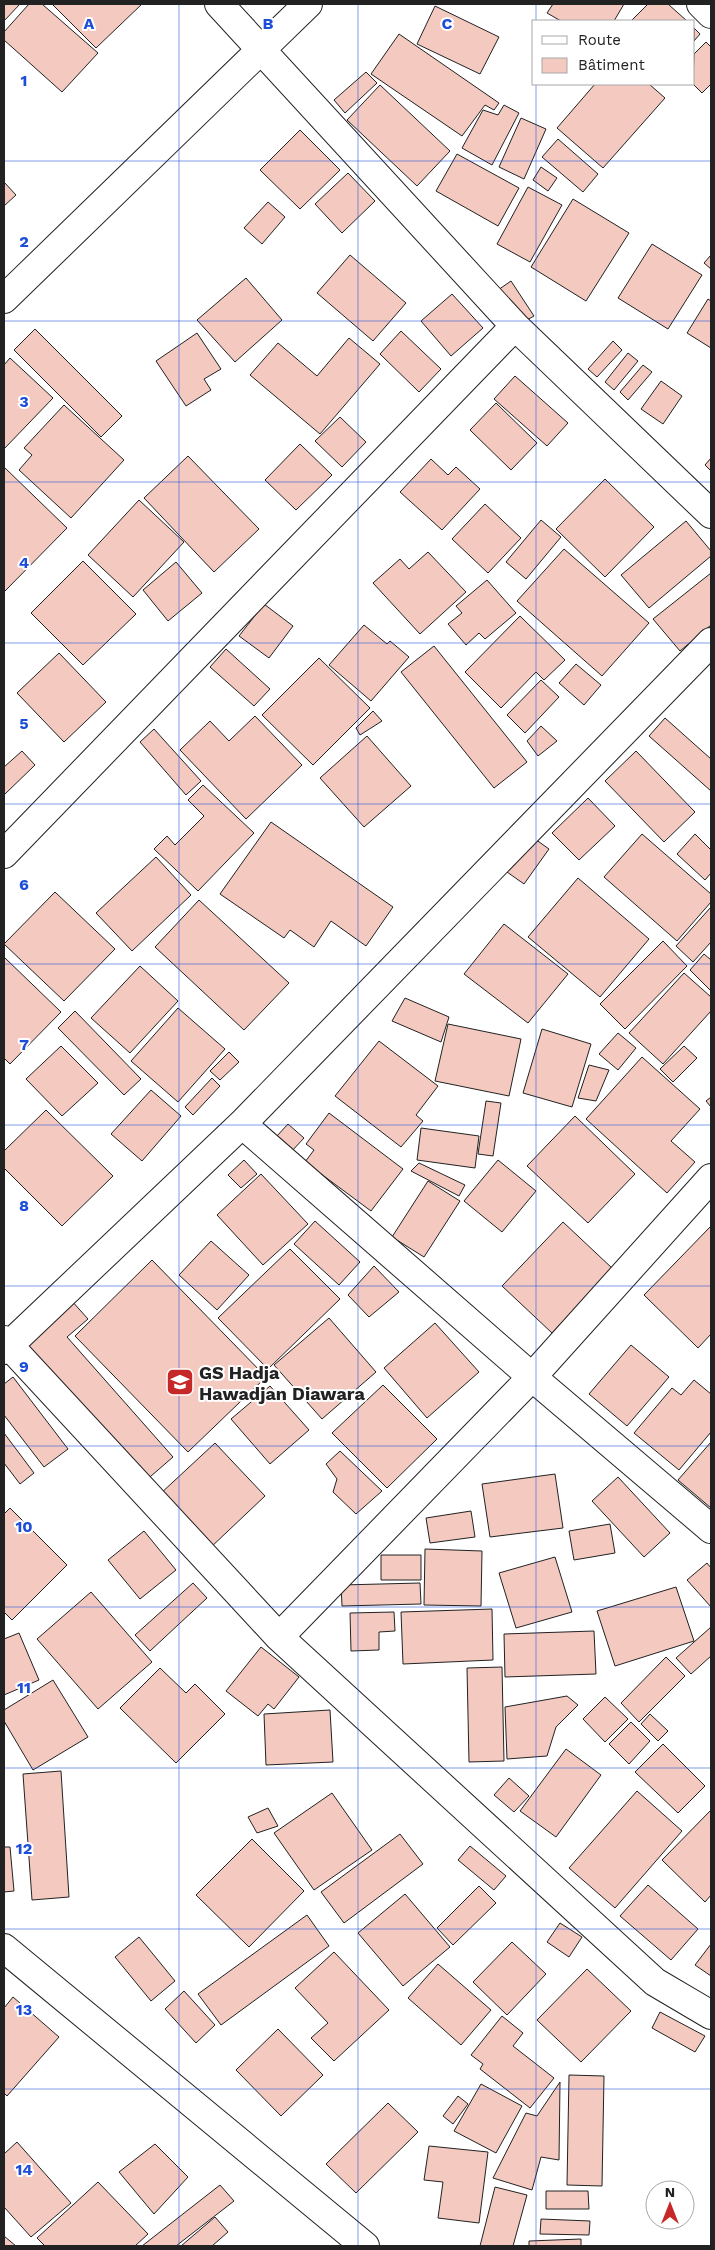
<svg xmlns="http://www.w3.org/2000/svg" width="715" height="2250" viewBox="0 0 715 2250" font-family="'Work Sans',sans-serif">
  <style>
    .building { fill: #f3c9c0; stroke: #222 }
    .lines { fill: none; stroke-linecap: round; stroke-linejoin: round }
    .street-casing { stroke: #222; stroke-width: 30 }
    .street { stroke: #fff; stroke-width: 28 }
    .grid { fill: none; stroke: #1d4ed8; stroke-width: 1; stroke-opacity: 0.55 }
    .labels { text-anchor: middle; dominant-baseline: central; stroke-width: 4; stroke-linejoin: round; paint-order: stroke }
    .poi-label { font-size: 18px; font-weight: bold; fill: #222; stroke: #fff; text-anchor: start }
    .grid-label { font-size: 16px; text-anchor: middle; font-weight: bold; fill: #1d4ed8; stroke: #fff; stroke-width: 4; stroke-linejoin: round; paint-order: stroke }
  </style>
  <rect width="100%" height="100%" fill="#fff"/>
  <path class="building" d="M4 4H20L4 21Z
    M29 4H42L98 53 62 92 4 40V32Z
    M52 4H142L96 48Z
    M553 4H624L614 21H561L547 13Z
    M648 4H668L687 21H631Z
    M435 6 499 37 480 74 417 44Z
    M694 28 700 34 694 41Z
    M399 34 499 103 494 110 485 105 462 136 371 74Z
    M706 42 711 47V84L702 93 693 84 694 54Z
    M366 72 377 83 345 113 334 100Z
    M595 84H649L665 98 603 168 557 128Z
    M380 85 450 151 417 186 347 120Z
    M504 105 519 113 492 165 462 148 483 110 498 115Z
    M521 118 546 129 524 179 499 167Z
    M300 130 340 170 300 209 260 170Z
    M558 139 598 174 583 192 542 157Z
    M457 154 519 188 498 226 436 191Z
    M541 167 557 178 548 191 533 180Z
    M348 173 375 201 342 233 315 204Z
    M4 182 16 195 4 206Z
    M528 187 562 205 530 262 497 244Z
    M573 199 629 233 586 301 531 267Z
    M268 202 285 217 262 244 244 228Z
    M652 244 702 275 668 329 618 298Z
    M350 255 406 303 373 341 317 293Z
    M711 255V269L704 263Z
    M246 278 282 320 235 362 197 320Z
    M511 281 534 316 520 324 498 290Z
    M452 294 483 328 451 356 421 321Z
    M708 299 711 301V348L687 333Z
    M35 329 122 416 101 437 14 350Z
    M401 331 441 369 419 392 380 354Z
    M197 333 221 369 204 379 211 390 186 406 156 361Z
    M349 338 380 364 320 434 250 375 278 343 317 376Z
    M613 341 622 350 597 377 588 369Z
    M628 353 638 361 614 390 605 382Z
    M10 358 53 398 4 449V365Z
    M643 365 652 372 628 400 620 392Z
    M515 376 568 423 547 446 494 399Z
    M661 381 682 396 663 424 641 409Z
    M496 403 537 443 511 470 470 430Z
    M64 405 124 460 71 518 19 470 32 455 24 448Z
    M340 417 366 442 342 467 315 441Z
    M300 444 332 475 296 510 265 480Z
    M188 456 259 529 214 572 144 498Z
    M711 458V471L705 465Z
    M431 459 448 475 456 467 480 489 442 530 400 492Z
    M4 467 67 528 5 591 4 590Z
    M605 479 654 527 605 577 556 529Z
    M139 500 184 542 133 597 88 555Z
    M485 504 521 538 488 573 452 539Z
    M541 520 561 537 526 579 506 562Z
    M686 521 711 551V556L649 608 621 575Z
    M564 549 649 623 602 676 517 601Z
    M428 552 466 592 420 634 373 583 400 559 409 569Z
    M83 561 136 614 83 665 31 613Z
    M176 562 202 593 168 621 143 590Z
    M711 573V625L680 651 653 619Z
    M487 580 516 613 485 639 479 633 466 645 448 624 462 613 456 606Z
    M264 604 293 626 269 658 239 636Z
    M520 616 565 660 544 680 536 672 501 708 465 672Z
    M364 625 387 644 390 641 409 657 371 701 329 665Z
    M434 646 527 762 494 788 401 672Z
    M226 649 270 689 254 706 210 667Z
    M59 653 106 702 64 742 17 693Z
    M319 658 370 708 313 765 262 715Z
    M576 664 601 685 584 705 559 683Z
    M541 680 559 697 525 733 507 715Z
    M373 711 382 721 360 735 356 728Z
    M255 716 302 765 246 819 180 750 210 721 229 741Z
    M665 718 711 759V791L649 736Z
    M541 726 557 741 538 756 527 741Z
    M154 729 201 781 186 795 140 742Z
    M367 736 411 786 364 827 320 778Z
    M22 751 35 765 4 795V767Z
    M636 751 695 812 664 842 605 781Z
    M203 785 254 833 198 891 154 849 167 836 175 845 204 816 188 800Z
    M588 798 615 826 579 860 552 833Z
    M271 822 393 907 366 946 331 921 314 947 290 930 284 938 220 894Z
    M642 834 711 894V902L677 941 604 877Z
    M695 834 711 850V873L705 880 677 854Z
    M535 839 549 849 524 884 507 872Z
    M156 857 191 895 132 951 96 913Z
    M578 878 649 939 600 997 528 937Z
    M55 892 115 949 64 1001 4 944Z
    M199 900 289 983 244 1030 155 947Z
    M711 907V942L693 962 676 946Z
    M504 924 568 974 528 1023 464 974Z
    M663 941 687 966 625 1029 600 1004Z
    M704 954 711 960V991L690 970Z
    M4 957 61 1012 10 1064 4 1058Z
    M140 966 178 1001 130 1053 91 1018Z
    M684 973 711 997V1011L663 1064 629 1033Z
    M405 998 449 1017 441 1042 392 1021Z
    M178 1008 225 1049 178 1102 131 1061Z
    M75 1011 141 1079 124 1095 58 1028Z
    M448 1024 521 1039 509 1096 435 1081Z
    M542 1029 591 1044 572 1107 523 1093Z
    M618 1033 636 1048 618 1070 599 1054Z
    M379 1041 438 1086 416 1115 423 1121 401 1147 335 1096Z
    M61 1046 98 1083 62 1116 26 1079Z
    M684 1046 697 1058 673 1082 660 1069Z
    M229 1052 239 1062 220 1080 210 1071Z
    M642 1057 700 1109 671 1141 695 1162 667 1193 586 1119Z
    M589 1065 609 1070 596 1101 578 1098Z
    M212 1078 220 1086 193 1115 185 1107Z
    M151 1090 181 1116 142 1161 111 1134Z
    M711 1097V1107L706 1101Z
    M486 1101 501 1103 493 1156 478 1154Z
    M46 1110 113 1176 62 1226 4 1168V1151Z
    M329 1113 403 1169 371 1211 305 1162 314 1150 306 1144Z
    M575 1116 635 1174 588 1223 527 1166Z
    M288 1124 304 1138 291 1152 276 1137Z
    M421 1128 479 1136 475 1168 417 1160Z
    M244 1160 257 1174 241 1188 228 1175Z
    M498 1160 536 1191 502 1232 464 1201Z
    M419 1163 465 1185 459 1196 411 1171Z
    M261 1174 308 1224 263 1265 217 1215Z
    M428 1181 460 1201 424 1257 392 1237Z
    M315 1221 360 1262 339 1285 294 1244Z
    M563 1222 613 1269 552 1333 502 1286Z
    M711 1226V1334L698 1348 644 1295Z
    M211 1241 249 1275 217 1310 179 1275Z
    M290 1249 340 1299 268 1369 218 1318Z
    M152 1260 266 1377 188 1452 75 1336Z
    M374 1266 399 1292 369 1317 348 1295Z
    M71 1300 88 1319 67 1337 173 1457 143 1483 19 1345Z
    M329 1318 376 1372 322 1419 274 1365Z
    M435 1323 479 1372 427 1418 384 1368Z
    M631 1345 669 1377 627 1426 589 1394Z
    M13 1377 68 1449 44 1467 4 1415V1384Z
    M694 1380 711 1394V1432L679 1470 634 1433 672 1388 681 1395Z
    M383 1385 437 1439 387 1488 332 1433Z
    M270 1386 309 1430 270 1464 231 1419Z
    M4 1433 34 1473 20 1484 4 1463Z
    M711 1442V1508L678 1480Z
    M215 1443 265 1496 209 1549 159 1495Z
    M340 1451 382 1491 356 1514 333 1492 337 1479 326 1464Z
    M555 1474 563 1528 490 1537 482 1484Z
    M618 1477 670 1533 644 1557 592 1501Z
    M10 1508 67 1565 12 1620 4 1612V1514Z
    M471 1511 475 1537 430 1543 426 1518Z
    M610 1524 615 1553 574 1560 569 1531Z
    M144 1531 176 1570 140 1599 108 1560Z
    M425 1549 482 1551 481 1606 424 1605Z
    M381 1555H421V1580H381Z
    M555 1557 572 1612 516 1628 499 1573Z
    M707 1563 711 1568V1607L687 1580Z
    M193 1583 207 1598 150 1651 135 1635Z
    M420 1583 421 1604 342 1606 341 1585Z
    M676 1587 694 1641 615 1666 597 1611Z
    M91 1592 152 1662 98 1709 37 1639Z
    M492 1609 493 1660 403 1664 401 1612Z
    M394 1612 395 1631 379 1632V1650L351 1651 350 1613Z
    M711 1627V1656L691 1674 676 1658Z
    M594 1631 596 1674 505 1677 504 1634Z
    M19 1633 39 1680 4 1695V1639Z
    M261 1647 299 1677 274 1709 268 1704 258 1716 226 1691Z
    M666 1657 685 1676 639 1722 621 1703Z
    M502 1667 504 1761 469 1762 467 1668Z
    M160 1668 186 1693 195 1684 225 1714 176 1763 120 1708Z
    M53 1680 88 1737 33 1770 4 1721V1710Z
    M567 1696 578 1705 556 1727 547 1756 507 1759 505 1707Z
    M605 1697 628 1719 605 1742 583 1719Z
    M330 1710 333 1762 266 1765 264 1714Z
    M650 1714 668 1731 658 1741 641 1724Z
    M631 1722 650 1741 629 1764 609 1744Z
    M663 1744 705 1786 678 1813 635 1772Z
    M566 1749 601 1775 556 1837 520 1811Z
    M61 1771 69 1897 32 1900 23 1774Z
    M509 1778 529 1796 514 1812 494 1795Z
    M637 1791 682 1831 615 1908 569 1868Z
    M332 1793 372 1850 314 1890 274 1833Z
    M268 1808 278 1826 257 1833 248 1817Z
    M711 1810V1895L705 1902 662 1860Z
    M400 1834 423 1864 344 1923 321 1892Z
    M252 1839 304 1891 249 1947 196 1895Z
    M470 1846 506 1876 494 1890 458 1860Z
    M4 1847H10L14 1891 4 1892Z
    M648 1885 698 1929 671 1960 620 1916Z
    M479 1886 496 1903 453 1945 437 1928Z
    M405 1894 450 1947 403 1986 358 1933Z
    M307 1915 329 1946 221 2025 198 1994Z
    M560 1923 582 1937 569 1957 547 1942Z
    M139 1937 175 1981 151 2001 115 1957Z
    M512 1942 546 1974 507 2015 473 1982Z
    M711 1944V1976L695 1965Z
    M334 1952 389 2010 334 2061 311 2038 328 2023 295 1988Z
    M438 1964 491 2010 461 2045 408 1998Z
    M587 1969 631 2011 581 2062 537 2020Z
    M184 1991 215 2025 196 2043 165 2009Z
    M13 1997 59 2037 7 2096 4 2093V2008Z
    M660 2012 705 2036 695 2052 652 2028Z
    M502 2016 523 2033 513 2046 554 2078 530 2108 480 2069 483 2064 471 2055Z
    M278 2029 323 2075 281 2116 236 2070Z
    M569 2075 604 2076 602 2186 567 2185Z
    M560 2082 559 2160 541 2157 532 2190 493 2178 526 2113 537 2116Z
    M481 2084 522 2106 496 2153 454 2131Z
    M458 2096 468 2104 453 2124 443 2116Z
    M388 2103 418 2132 356 2193 326 2164Z
    M17 2142 71 2203 31 2237 4 2207V2154Z
    M155 2144 188 2177 154 2214 119 2172Z
    M429 2146 488 2152 479 2223 438 2218 443 2182 424 2180Z
    M98 2182 148 2234 135 2246H45L37 2238Z
    M220 2185 234 2201 176 2246H142Z
    M495 2187 527 2195 513 2246H480Z
    M546 2191H588L589 2209H546Z
    M215 2217 228 2232 212 2246H181Z
    M541 2219 590 2221 589 2235 540 2234Z
    M4 2236 16 2246H4Z
    M581 2239V2246H529V2241Z"/>
  <g class="lines">
    <g class="street-casing">
      <path id="street" d="M219 4 515 326 711 514
        M701 4 711 14
        M4 299 308 4
        M4 854 515 326
        M242 1124 532 1377 711 1529
        M4 1340 279 1637 655 1982 711 2015
        M4 1350 242 1124 711 642
        M279 1637 532 1377 711 1178
        M4 1948 365 2246"/>
    </g>
    <use href="#street" class="street"/>
  </g>
  <path class="grid" d="M179 4V2246M358 4V2246M536 4V21M536 84V2246M4 161H711M4 321H711M4 482H711M4 643H711M4 804H711M4 964H711M4 1125H711M4 1286H711M4 1446H711M4 1607H711M4 1768H711M4 1929H711M4 2089H711"/>
  <defs>
    <g id="school-square" transform="scale(1.4375)"><rect x="-9" y="-9" width="18" height="18" rx="4" fill="#c62828" stroke="#fff"/><path d="M0-5L7-2L0 1L-7-2ZM-4 1L0 2.5L4 1V4Q0 6-4 4Z" fill="#fff"/></g>
  </defs>
  <g fill-rule="evenodd">
    <use href="#school-square" x="180" y="1382"/>
  </g>
  <g class="labels">
    <g class="poi-label">
      <text x="199" y="1372">GS Hadja<tspan x="199" dy="21">Hawadjan Diawara</tspan></text>
    </g>
  </g>
  <g class="grid-label">
    <text x="89" y="29">A</text>
    <text x="268" y="29">B</text>
    <text x="447" y="29">C</text>
    <text x="24" y="86">1</text>
    <text x="24" y="247">2</text>
    <text x="24" y="407">3</text>
    <text x="24" y="568">4</text>
    <text x="24" y="729">5</text>
    <text x="24" y="890">6</text>
    <text x="24" y="1050">7</text>
    <text x="24" y="1211">8</text>
    <text x="24" y="1372">9</text>
    <text x="24" y="1532">10</text>
    <text x="24" y="1693">11</text>
    <text x="24" y="1854">12</text>
    <text x="24" y="2015">13</text>
    <text x="24" y="2175">14</text>
  </g>
  <rect width="715" height="2250" fill="none" stroke="#222222" stroke-width="10"/>
  <rect x="532" y="20" width="162" height="65" fill="#ffffff" stroke="#a7a7a7"/>
  <rect x="542" y="36" width="25" height="8" fill="#ffffff" stroke="#a7a7a7"/>
  <text x="578" y="45" font-size="15" fill="#222222">Route</text>
  <rect x="542" y="58" width="25" height="15" fill="#f3c9c0" stroke="#a7a7a7"/>
  <text x="578" y="70" font-size="15" fill="#222222">Bâtiment</text>
  <g transform="translate(670 2205)"><circle r="24" fill="#ffffff" stroke="#a7a7a7"/>
  <path d="M0-4L9 19L0 12L-9 19Z" fill="#c62828"/>
  <text y="-8" font-size="14" font-weight="bold" text-anchor="middle" fill="#222222">N</text>
  </g>
</svg>
